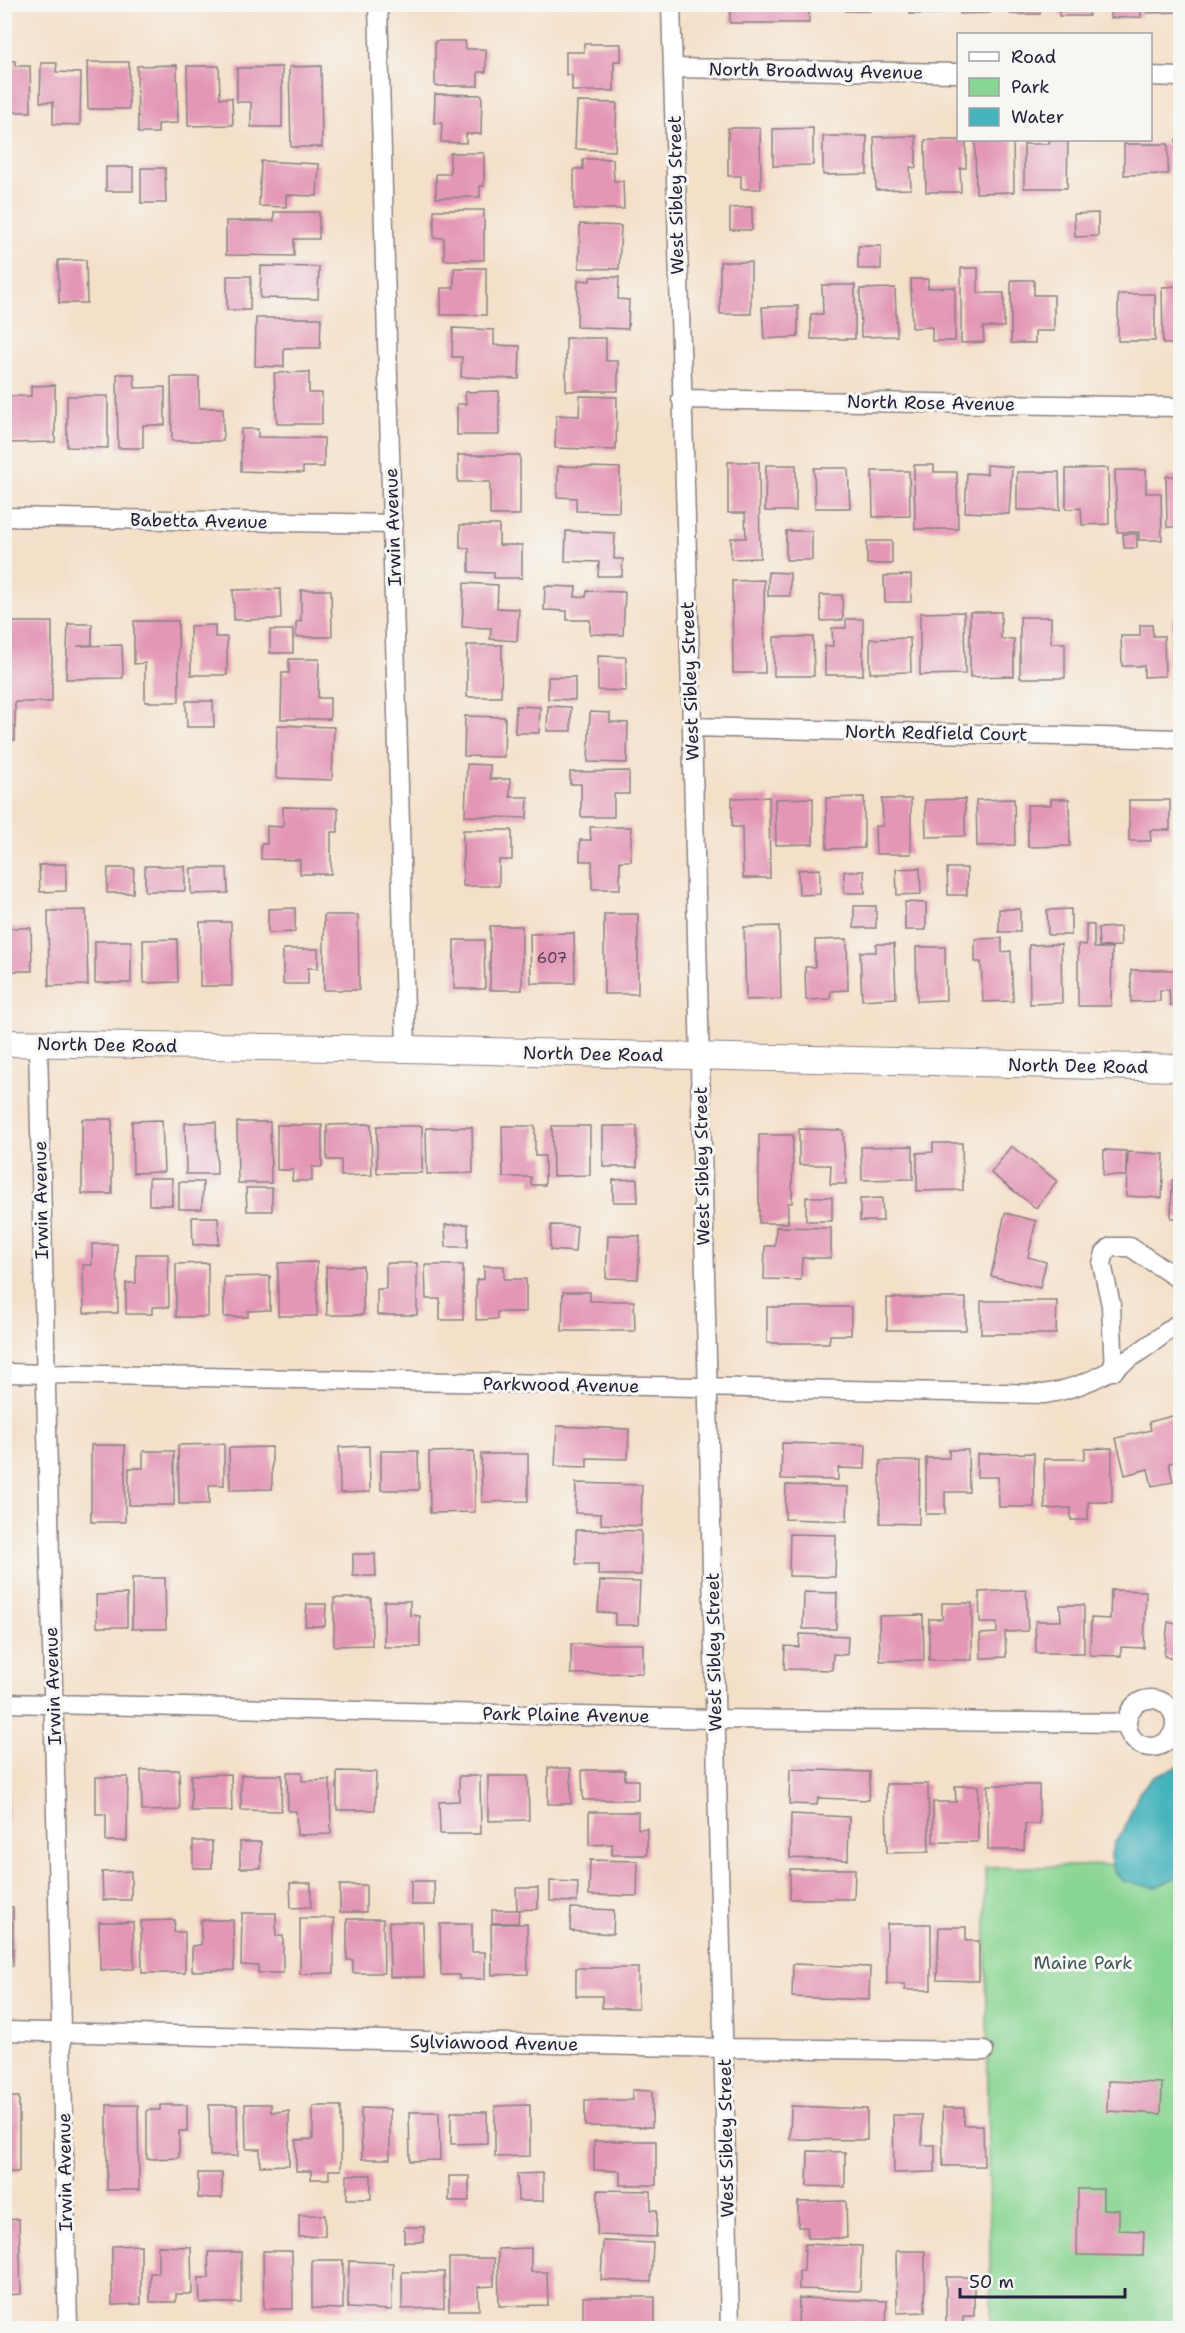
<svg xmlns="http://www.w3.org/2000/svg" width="1185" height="2333" viewBox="0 0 1185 2333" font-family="'Shantell Sans',sans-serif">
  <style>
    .green { fill: #89d593; stroke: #567c67; stroke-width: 1.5 }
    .water { fill: #44b3bc; stroke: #336a7c; stroke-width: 1.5 }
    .building { fill: #e396b5 }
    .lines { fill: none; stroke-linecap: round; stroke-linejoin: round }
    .minor-casing { stroke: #8b8182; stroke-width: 21 }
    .secondary-casing { stroke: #8b8182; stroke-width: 28 }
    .minor { stroke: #fff; stroke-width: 18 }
    .secondary { stroke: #fff; stroke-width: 26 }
    .labels { text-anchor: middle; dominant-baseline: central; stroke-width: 6; stroke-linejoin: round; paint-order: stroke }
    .number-label { font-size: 15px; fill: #523f5a }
    .street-label { font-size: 18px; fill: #22223b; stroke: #f6f6f2 }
    .park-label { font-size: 18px; fill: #415855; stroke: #f6f6f2 }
  </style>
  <rect width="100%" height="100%" fill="#f6f6f2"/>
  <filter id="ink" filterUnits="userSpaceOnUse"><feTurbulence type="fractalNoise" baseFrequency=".0167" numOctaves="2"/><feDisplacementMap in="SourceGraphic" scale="12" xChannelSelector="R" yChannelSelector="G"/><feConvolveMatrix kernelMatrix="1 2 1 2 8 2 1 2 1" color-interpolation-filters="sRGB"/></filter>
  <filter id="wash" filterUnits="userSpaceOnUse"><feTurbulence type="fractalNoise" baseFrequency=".008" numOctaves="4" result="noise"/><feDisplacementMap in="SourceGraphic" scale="24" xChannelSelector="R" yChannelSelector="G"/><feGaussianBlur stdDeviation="1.35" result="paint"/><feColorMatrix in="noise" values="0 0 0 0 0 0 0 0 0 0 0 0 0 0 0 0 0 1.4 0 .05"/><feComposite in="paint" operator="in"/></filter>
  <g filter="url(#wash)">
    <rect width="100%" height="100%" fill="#f4e0c9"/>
    <path class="green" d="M1180 1766V2328H991L985 1868 1111 1865C1112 1841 1117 1847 1124 1830 1141 1790 1136 1783 1180 1766Z"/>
    <path class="water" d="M1180 1766V1877L1155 1887 1122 1881 1111 1865V1853L1114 1843 1123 1832 1139 1793 1154 1776Z"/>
    <g id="blocks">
      <path class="building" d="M730 4H809V23H730Z
        M845 4H869L870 11H845Z
        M910 4H940V14H910Z
        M960 4H990V13L960 14Z
        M1010 4H1040V14H1010Z
        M1059 4H1089V16H1059Z
        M1110 4H1141V17L1110 18Z
        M1147 4H1180V12L1147 13Z
        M435 41H465L466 49H486V72H478V86H435Z
        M584 44H621V61H614V91H572V75H566V52H584Z
        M4 61H15V66H30L31 112H4Z
        M87 62H129V109H88Z
        M41 63H57L56 72 81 73 80 125 53 124V102H40Z
        M177 65 178 123 158 124V133H138L137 66Z
        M187 66H219L220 98H232L233 125 188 126Z
        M321 66 322 147H291L289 67Z
        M282 67V127H251V102H237V68Z
        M435 94 482 95 481 134H466V143L441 142 442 123H434Z
        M577 102 617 103 615 151 575 149Z
        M728 128H760L761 189H741V176H728Z
        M813 128V165L773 166V129Z
        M823 136H867V174L823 175Z
        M916 136V168L910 167 911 189 876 190 874 137Z
        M1176 139H1180V183H1176Z
        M925 140H966V168H960L961 192H926Z
        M975 140H1013L1014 192 976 193Z
        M1049 140H1068L1067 188H1024V144H1049Z
        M1124 144H1168V174L1124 175Z
        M450 153H484V186H480V197L436 198V174H450Z
        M583 159H613L614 181H623L624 209H574V169H583Z
        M261 161 319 164 317 196 286 195V207L259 206Z
        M106 167H133V191H106Z
        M141 168H165L166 203H141Z
        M752 207V230H730V208Z
        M434 210H484V260H444V238H434Z
        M274 212H319V239H294V256L226 255V221H274Z
        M1098 213V236L1075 237 1074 214Z
        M580 224 621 226 619 269 579 268Z
        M858 246H881V269H858Z
        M58 260H86L87 303H59Z
        M720 262H751V314H720Z
        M261 266 319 267 318 299 260 298Z
        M454 268H486V315H441V288H454Z
        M961 268H978V293H1004V327H983L984 342 961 343Z
        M227 276H251L250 310H227Z
        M590 277H619L618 299 629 300 628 329 577 327 578 280 590 281Z
        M911 279H928V288L955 287V341H932V327L912 328Z
        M1011 280H1034V295H1054V331H1035V343H1011Z
        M822 285H855V339H811V314H823Z
        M1180 286V344H1163L1162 287Z
        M895 288 897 336 861 337 860 289Z
        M1118 294H1155V341H1118Z
        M798 306V337L764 339 762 307Z
        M256 318H321L320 348H284V367L255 366Z
        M453 328 494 330V345L520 346 519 379 461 377 462 357H452Z
        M566 338H606V361H618V391H566Z
        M309 372V393H322V424H277L274 373Z
        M4 374H8V396H31V386L55 385V442L9 443 8 403H4Z
        M117 374H134L135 388 165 387V425H143V448H118Z
        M171 377H199V408H223V441H172Z
        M499 391V435H457V404H466L465 392Z
        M67 396H108V448L67 447Z
        M580 396 617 397 616 450 555 448 556 415 579 416Z
        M241 429H258V437L324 438V467H303V473L241 471Z
        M458 455H520V515H490V482H458Z
        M728 462H759L760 558 731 559V538H746L745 513H728Z
        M766 465H796V511H765Z
        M914 465H934V472H957L958 529H915Z
        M987 465 1012 467 1009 514 965 512 967 473 987 474Z
        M558 466 620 468 619 512 576 511V498L557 497Z
        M814 468H848L850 508H815Z
        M1108 468 1109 524 1082 525 1081 508 1066 509V469Z
        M1115 470H1146V493H1161L1162 540H1139V532H1117Z
        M872 471H909L910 516 873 517Z
        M1017 472H1059L1060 510H1017Z
        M1166 476H1180V527H1167Z
        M460 525H499V545H522V578H494V573L469 572V548H460Z
        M566 531 615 533 614 559H623L622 576H598L599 562 565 561Z
        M786 531H812V560H786Z
        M1123 534H1137V548H1124Z
        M867 541H892V564H867Z
        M768 572 790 573V596H768Z
        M911 575V602H885L884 576Z
        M764 580 765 673H733L732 581Z
        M464 583 498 585 497 608 519 609 517 641 490 639 491 628 462 627Z
        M545 586 576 587 575 597H586L587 591 625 592 623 635 590 634V620H567V611L544 610Z
        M280 589 281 619 234 620 233 590Z
        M301 590H331L332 637H296V622L301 621Z
        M820 595H842L843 620 821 621Z
        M964 612 965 674 920 675V613Z
        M970 612H1001V639H1014V676L970 677Z
        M1020 617H1051V643H1065V678H1020Z
        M846 619H863V675H825V646H833L832 628H846Z
        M1180 619V666H1172V620Z
        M134 621H178L179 702H145V663L134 664Z
        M4 622H52V702H15V740H4Z
        M68 624H92V645L77 646 122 645 123 678 66 679Z
        M215 625V637H227V675H191L190 626Z
        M1140 625H1152L1153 636H1164L1165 676 1144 677V666H1122L1121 636H1140Z
        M270 630H293V653H270Z
        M774 637H813L814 676H774Z
        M910 638 911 672 870 673V639Z
        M467 645H502L501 697H467Z
        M598 656 626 657V691L598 690Z
        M289 659H319L318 698H330V719H281L282 673H289Z
        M548 677H575V700L548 699Z
        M186 701H213L214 727H187Z
        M516 706 540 707 539 733H515Z
        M548 706 571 707V731H547Z
        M590 712 610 713V722L628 723 627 763 588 762Z
        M465 716 505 717 504 757 464 756Z
        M277 725 334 727 332 780 276 778Z
        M467 764 490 765V779H510V797H528L527 818 465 816Z
        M629 771V794H614V817H581V784H570V772Z
        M769 797 770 878H743L742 827H732V798Z
        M864 797V848L827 849 826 798Z
        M813 798V844L776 845 775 799Z
        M882 799H911V854H876L875 826H883Z
        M965 799V836L926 837 925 800Z
        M1014 799 1015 845 977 846 976 800Z
        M1051 799H1069L1070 846 1028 847 1027 805H1051Z
        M1129 800H1170V830H1150L1151 841H1129Z
        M283 807 338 808V832H331V874H300V860L261 859V844H267V826L283 827Z
        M590 827H631V861H620V889H592V861H580V840H591Z
        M463 830H512V860H499V886H463Z
        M66 864V891L40 892 39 865Z
        M145 866H185V891H145Z
        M108 868H134L133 893H107Z
        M191 868H227L228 893 191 894Z
        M920 868 921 894 897 895 896 869Z
        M947 868H967V895H948Z
        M820 869V894L799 895 798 870Z
        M844 871H864L865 893H844Z
        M905 902 926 903V930H905Z
        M854 906H876V928H854Z
        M295 908V932L268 933V909Z
        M999 909H1020V932H999Z
        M1071 909V935H1048L1047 910Z
        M86 910 88 985 49 986 48 911Z
        M604 914H638V994H604Z
        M324 915H358L359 990H324Z
        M200 922H231L232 986H200Z
        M1086 924 1094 925V948H1112L1111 1006H1078V944L1086 945Z
        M490 926H522V990H490Z
        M779 926 781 999 746 1000 744 927Z
        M1120 927 1121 946 1099 947 1098 928Z
        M4 928H31L32 971H4Z
        M574 933 575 983H531L530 934Z
        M1002 938V952L1011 951 1013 1001 983 1002 981 962H975V939Z
        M177 939 178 982 144 983 143 940Z
        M847 939 848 990 831 991 830 999 806 1000 805 967H815V940Z
        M454 940H484L485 989H454Z
        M95 941H131V983H95Z
        M876 944H894L896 998 862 1000 860 952H876Z
        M1061 944 1062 1003 1030 1004 1029 945Z
        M916 947H945L946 1000 917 1001Z
        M283 949H318V968H308V984H283Z
        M1131 970H1180V1005H1170L1169 990H1160V1001L1131 1002Z
        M82 1119H112V1194H82Z
        M162 1120 164 1172 133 1173 132 1121Z
        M216 1122 217 1174H186L185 1123Z
        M237 1122H270L271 1183H238Z
        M371 1124 372 1175 341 1176V1160H327V1125Z
        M277 1125H322V1167H312V1181H292L293 1170H277Z
        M377 1126H422V1173H377Z
        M502 1126H535V1156H545V1185H531V1177H503Z
        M552 1126H590V1175L553 1176Z
        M603 1126H637V1167H603Z
        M472 1127 473 1173 427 1174 426 1128Z
        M799 1129 843 1130 846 1184H830L831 1165H799Z
        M759 1135H793L792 1203H788V1223H759Z
        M933 1143H962L963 1190 917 1191V1153L933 1152Z
        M913 1146V1179L862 1180 861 1147Z
        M1011 1146 1057 1181 1036 1208 991 1173Z
        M1104 1150 1126 1151V1176L1103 1175Z
        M1128 1152 1164 1154 1162 1198 1126 1196Z
        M1178 1152H1180V1218H1171L1172 1180H1178Z
        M149 1178H172V1205H149Z
        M637 1179 638 1202H613V1180Z
        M179 1182H203L202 1209H179Z
        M246 1188H272V1211H247Z
        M806 1197H832V1221H806Z
        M882 1198 883 1221H860V1199Z
        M1005 1213 1036 1221 1028 1257 1046 1262 1040 1288 991 1276Z
        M192 1217H218L219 1244 193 1245Z
        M468 1224V1247H446L445 1225Z
        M551 1225 577 1226 575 1252 550 1250Z
        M776 1227 831 1228V1258H802L801 1280 764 1279 765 1246H775Z
        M608 1235 640 1236 638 1279 606 1278Z
        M92 1244H117L118 1313H84L83 1265H92Z
        M136 1254H168L169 1307H152V1314H126V1283H136Z
        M317 1262V1316H278V1263Z
        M208 1263V1317H176V1264Z
        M386 1263H417V1315H377V1289H386Z
        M425 1265H463V1320H440V1299H426Z
        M363 1266V1315H327L326 1267Z
        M484 1266H504V1279H526V1312H497V1319L476 1320V1280L484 1279Z
        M270 1276V1310L248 1311V1317H224V1277Z
        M563 1292H590V1301H634L635 1331H562Z
        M887 1298H966V1330H887Z
        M981 1301H1057L1056 1334H981Z
        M767 1307H851V1335H830L829 1343H767Z
        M1176 1415 1180 1437V1461L1169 1463 1173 1482 1152 1486 1148 1469 1125 1475 1116 1438 1151 1430 1149 1422Z
        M557 1426 629 1429 628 1459 587 1458V1467L555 1466Z
        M782 1443 866 1445 865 1469 838 1468V1480L781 1479Z
        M224 1444V1485H209V1504H179L178 1445Z
        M91 1445H125V1522H91Z
        M369 1446 370 1492 340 1493 339 1447Z
        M272 1447V1489L230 1490 229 1448Z
        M1112 1448V1502H1088V1520H1071V1508L1045 1509 1044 1459H1085V1449Z
        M949 1450H968L969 1492H945V1514H926V1458H949Z
        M143 1451H174V1505H129V1468H143Z
        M381 1451H418L419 1490H381Z
        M474 1451 475 1512 430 1513 429 1452Z
        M1034 1453V1507H999L998 1477H977V1454Z
        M481 1454H528V1501L482 1502Z
        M880 1461H920L919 1524 880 1523Z
        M576 1483 642 1485 641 1526 601 1524V1514L575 1513Z
        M786 1485 848 1487 847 1521 785 1519Z
        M576 1530 641 1531V1575H598V1564H576Z
        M790 1534 836 1535 835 1577 789 1576Z
        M353 1554H375L376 1576H353Z
        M132 1578H165L166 1629H132Z
        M600 1581 640 1582 638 1625H615V1613L598 1612Z
        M1026 1590 1028 1631 1005 1632 1006 1657 981 1658 980 1634 997 1633V1623H980L979 1592Z
        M1111 1590 1146 1591 1144 1648 1121 1647V1656L1090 1655 1091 1618 1110 1619Z
        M804 1592 837 1593 836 1629H803Z
        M127 1594V1627H97L96 1595Z
        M334 1598H371L372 1645 334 1646Z
        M384 1601H410V1615L420 1616V1647H384Z
        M942 1603H972V1660H929V1619H942Z
        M307 1604H326L325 1626H305Z
        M1060 1605H1084V1653H1036L1035 1621H1061Z
        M923 1615 924 1660 880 1661 879 1616Z
        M1168 1622 1180 1625V1662L1164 1656Z
        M800 1634 848 1636 847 1655 833 1654 832 1670 784 1669 785 1646 799 1647Z
        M571 1644H643V1673L571 1674Z
        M4 1764H8V1817H4Z
        M548 1768H571V1804H548Z
        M790 1769 870 1772 869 1800 818 1798 817 1805 789 1804Z
        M141 1770H179L180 1810 142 1811Z
        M582 1770H625V1780H638V1800H583Z
        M337 1771 376 1772 375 1810H337Z
        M287 1772H302V1781L330 1780 331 1834 297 1835 296 1811H288Z
        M231 1774 232 1811H191V1775Z
        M241 1775H282L281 1811 241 1810Z
        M459 1776H480L481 1834H440L439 1802 459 1801Z
        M488 1776H528L529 1820 488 1821Z
        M96 1777H128L127 1841H106V1814H96Z
        M886 1784H928L929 1852 887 1853Z
        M988 1785H1039V1824H1025L1024 1850H988Z
        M955 1786H978V1842H933V1802H956Z
        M589 1812H638V1829L647 1828V1855H612V1844L589 1845Z
        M791 1814 849 1817 848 1860 790 1858Z
        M193 1841H212V1868H193Z
        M240 1842H261V1868H240Z
        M590 1860 638 1861 637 1896 589 1895Z
        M790 1869H855L854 1899H790Z
        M131 1871V1900H103L102 1872Z
        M411 1881H434L435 1905H411Z
        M550 1881 578 1882 577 1902 550 1901Z
        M290 1883H311V1907L291 1908Z
        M340 1885H366V1912H340Z
        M516 1888H538V1909L517 1910Z
        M4 1907H13V1966H4Z
        M571 1908 614 1910 613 1934 570 1931Z
        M492 1910H519L518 1923H492Z
        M242 1913H276V1936H283V1973H258V1966L241 1965Z
        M300 1918H334V1973L300 1974Z
        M347 1919H383L384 1973H353V1960H347Z
        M175 1920 174 1932H185V1973H142L141 1921Z
        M201 1920H233L234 1970 192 1971V1946L201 1945Z
        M99 1922H133L134 1969 100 1970Z
        M389 1922H423L424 1977H390Z
        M440 1924H472V1952H485V1979H459V1975H441Z
        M491 1924H527L528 1974 492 1975Z
        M887 1924H931V1990H905V1984H887Z
        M939 1927H966V1941H979V1981L937 1980Z
        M793 1964 870 1967 869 2000 792 1997Z
        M576 1968H638V2008H602V1996H576Z
        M1108 2081 1162 2083 1161 2114 1107 2111Z
        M632 2090 652 2091V2127L585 2126V2100H633Z
        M4 2097H19V2172H4Z
        M245 2104H271V2112L289 2111V2165L260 2166V2149H246Z
        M107 2105H138L139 2190H107Z
        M160 2105H187V2131H179V2158L147 2159V2110H160Z
        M209 2105H237L238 2156H210Z
        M530 2105V2156L495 2157V2106Z
        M313 2106H341V2170H329V2179H311V2171H296V2140L313 2139Z
        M791 2106 867 2109V2140L790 2139Z
        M361 2108 390 2109V2159H362Z
        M942 2108H964V2125H983L984 2166H943Z
        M409 2112H439L440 2160 410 2161Z
        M451 2112H487V2143L451 2144Z
        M893 2115H922V2145H935V2172L894 2173Z
        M594 2141H656V2185H620V2171L594 2170Z
        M808 2151 845 2152V2187L807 2186Z
        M198 2173H222V2198H198Z
        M543 2173V2201H518L517 2174Z
        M347 2175H371V2199H347Z
        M449 2176H469V2201H449Z
        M1078 2189H1103V2209L1119 2210V2230L1144 2231 1143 2256 1077 2255Z
        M598 2190 651 2191V2210H657L656 2237 597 2235Z
        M846 2201 847 2238H808L807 2227H798V2202Z
        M299 2215H325V2236L299 2237Z
        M19 2219 21 2294 4 2295V2220Z
        M404 2227H424V2242H404Z
        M603 2241 653 2243 651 2282 601 2280Z
        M805 2244 862 2246 860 2291 799 2289V2271H804Z
        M141 2245V2304L112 2305V2246Z
        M158 2246 191 2247 192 2294H176V2302H150V2273H158Z
        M531 2248V2272H547L548 2305 499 2306 498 2249Z
        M263 2251H292L293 2309H264Z
        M896 2251H925V2312L897 2313Z
        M208 2252H241V2303H200L199 2278H209Z
        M449 2258H494V2286L478 2287 479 2310H449Z
        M312 2260H343V2309L312 2308Z
        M349 2261 393 2263 392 2310 348 2308Z
        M402 2272H444V2308L402 2309Z
        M946 2277H974V2316H963V2328H946Z
        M583 2297H655V2328H583Z
        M799 2298 887 2301 886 2328H863V2323L851 2322V2328H798Z"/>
    </g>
  </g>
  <g filter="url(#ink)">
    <use href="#blocks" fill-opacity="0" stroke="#8b8182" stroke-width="1.5"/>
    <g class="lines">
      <g class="minor-casing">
        <path id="minor" d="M378 4 406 1049
          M671 4 692 727 730 2328
          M673 68 958 73
          M1150 76 1180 77
          M681 399 1180 407
          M4 517 393 524
          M692 727 1180 739
          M38 1044 68 2328
          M1114 1371 1111 1305 1102 1264 1105 1253 1111 1247H1130L1180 1280
          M4 1373 1044 1394C1099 1386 1137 1354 1180 1322
          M1127 1723a24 24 0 1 1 48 0a24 24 0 1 1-48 0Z
          M4 1703 716 1719 1127 1723
          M4 2031 723 2048 984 2051"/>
      </g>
      <g class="secondary-casing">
        <path id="secondary" d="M4 1043 406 1049 1180 1068"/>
      </g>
      <use href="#minor" class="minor"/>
      <use href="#secondary" class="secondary"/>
    </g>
  </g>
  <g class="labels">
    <g class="number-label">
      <text x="552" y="958">607</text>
    </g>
    <g class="street-label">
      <text transform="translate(816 71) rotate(1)">North Broadway Avenue</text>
      <text transform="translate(676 195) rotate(-91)">West Sibley Street</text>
      <text transform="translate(931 403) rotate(1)">North Rose Avenue</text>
      <text transform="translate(199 521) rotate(1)">Babetta Avenue</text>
      <text transform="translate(393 527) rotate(-92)">Irwin Avenue</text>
      <text transform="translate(690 681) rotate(-92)">West Sibley Street</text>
      <text transform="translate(936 733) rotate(1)">North Redfield Court</text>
      <text transform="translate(107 1045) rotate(1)">North Dee Road</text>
      <text transform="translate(593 1054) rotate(1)">North Dee Road</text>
      <text transform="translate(1078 1066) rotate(1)">North Dee Road</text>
      <text transform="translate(702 1166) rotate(-91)">West Sibley Street</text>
      <text transform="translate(41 1200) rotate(-91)">Irwin Avenue</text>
      <text transform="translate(561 1385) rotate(1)">Parkwood Avenue</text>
      <text transform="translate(714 1652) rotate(-91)">West Sibley Street</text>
      <text transform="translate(53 1686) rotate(-92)">Irwin Avenue</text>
      <text transform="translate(566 1715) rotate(1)">Park Plaine Avenue</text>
      <text transform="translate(494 2043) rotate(1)">Sylviawood Avenue</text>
      <text transform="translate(726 2138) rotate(-91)">West Sibley Street</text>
      <text transform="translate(65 2172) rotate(-91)">Irwin Avenue</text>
    </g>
    <g class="park-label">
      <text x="1083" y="1963">Maine Park</text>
    </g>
  </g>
  <rect width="1185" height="2333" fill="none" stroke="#f6f6f2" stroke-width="24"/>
  <rect x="957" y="33" width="195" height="108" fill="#f6f6f2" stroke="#a1a1a9" stroke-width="1.5"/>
  <rect x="969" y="52" width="30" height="9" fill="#ffffff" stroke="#a1a1a9" stroke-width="1.5"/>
  <text x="1011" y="63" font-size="18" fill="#22223b">Road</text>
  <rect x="969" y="78" width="30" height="18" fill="#89d593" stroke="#a1a1a9" stroke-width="1.5"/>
  <text x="1011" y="93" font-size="18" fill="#22223b">Park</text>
  <rect x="969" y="108" width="30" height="18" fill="#44b3bc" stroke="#a1a1a9" stroke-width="1.5"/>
  <text x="1011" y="123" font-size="18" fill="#22223b">Water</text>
  <path d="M960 2288v9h165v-9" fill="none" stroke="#22223b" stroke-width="3"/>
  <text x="969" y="2288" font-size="18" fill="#22223b" stroke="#f6f6f2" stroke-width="4.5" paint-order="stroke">50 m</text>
</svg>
